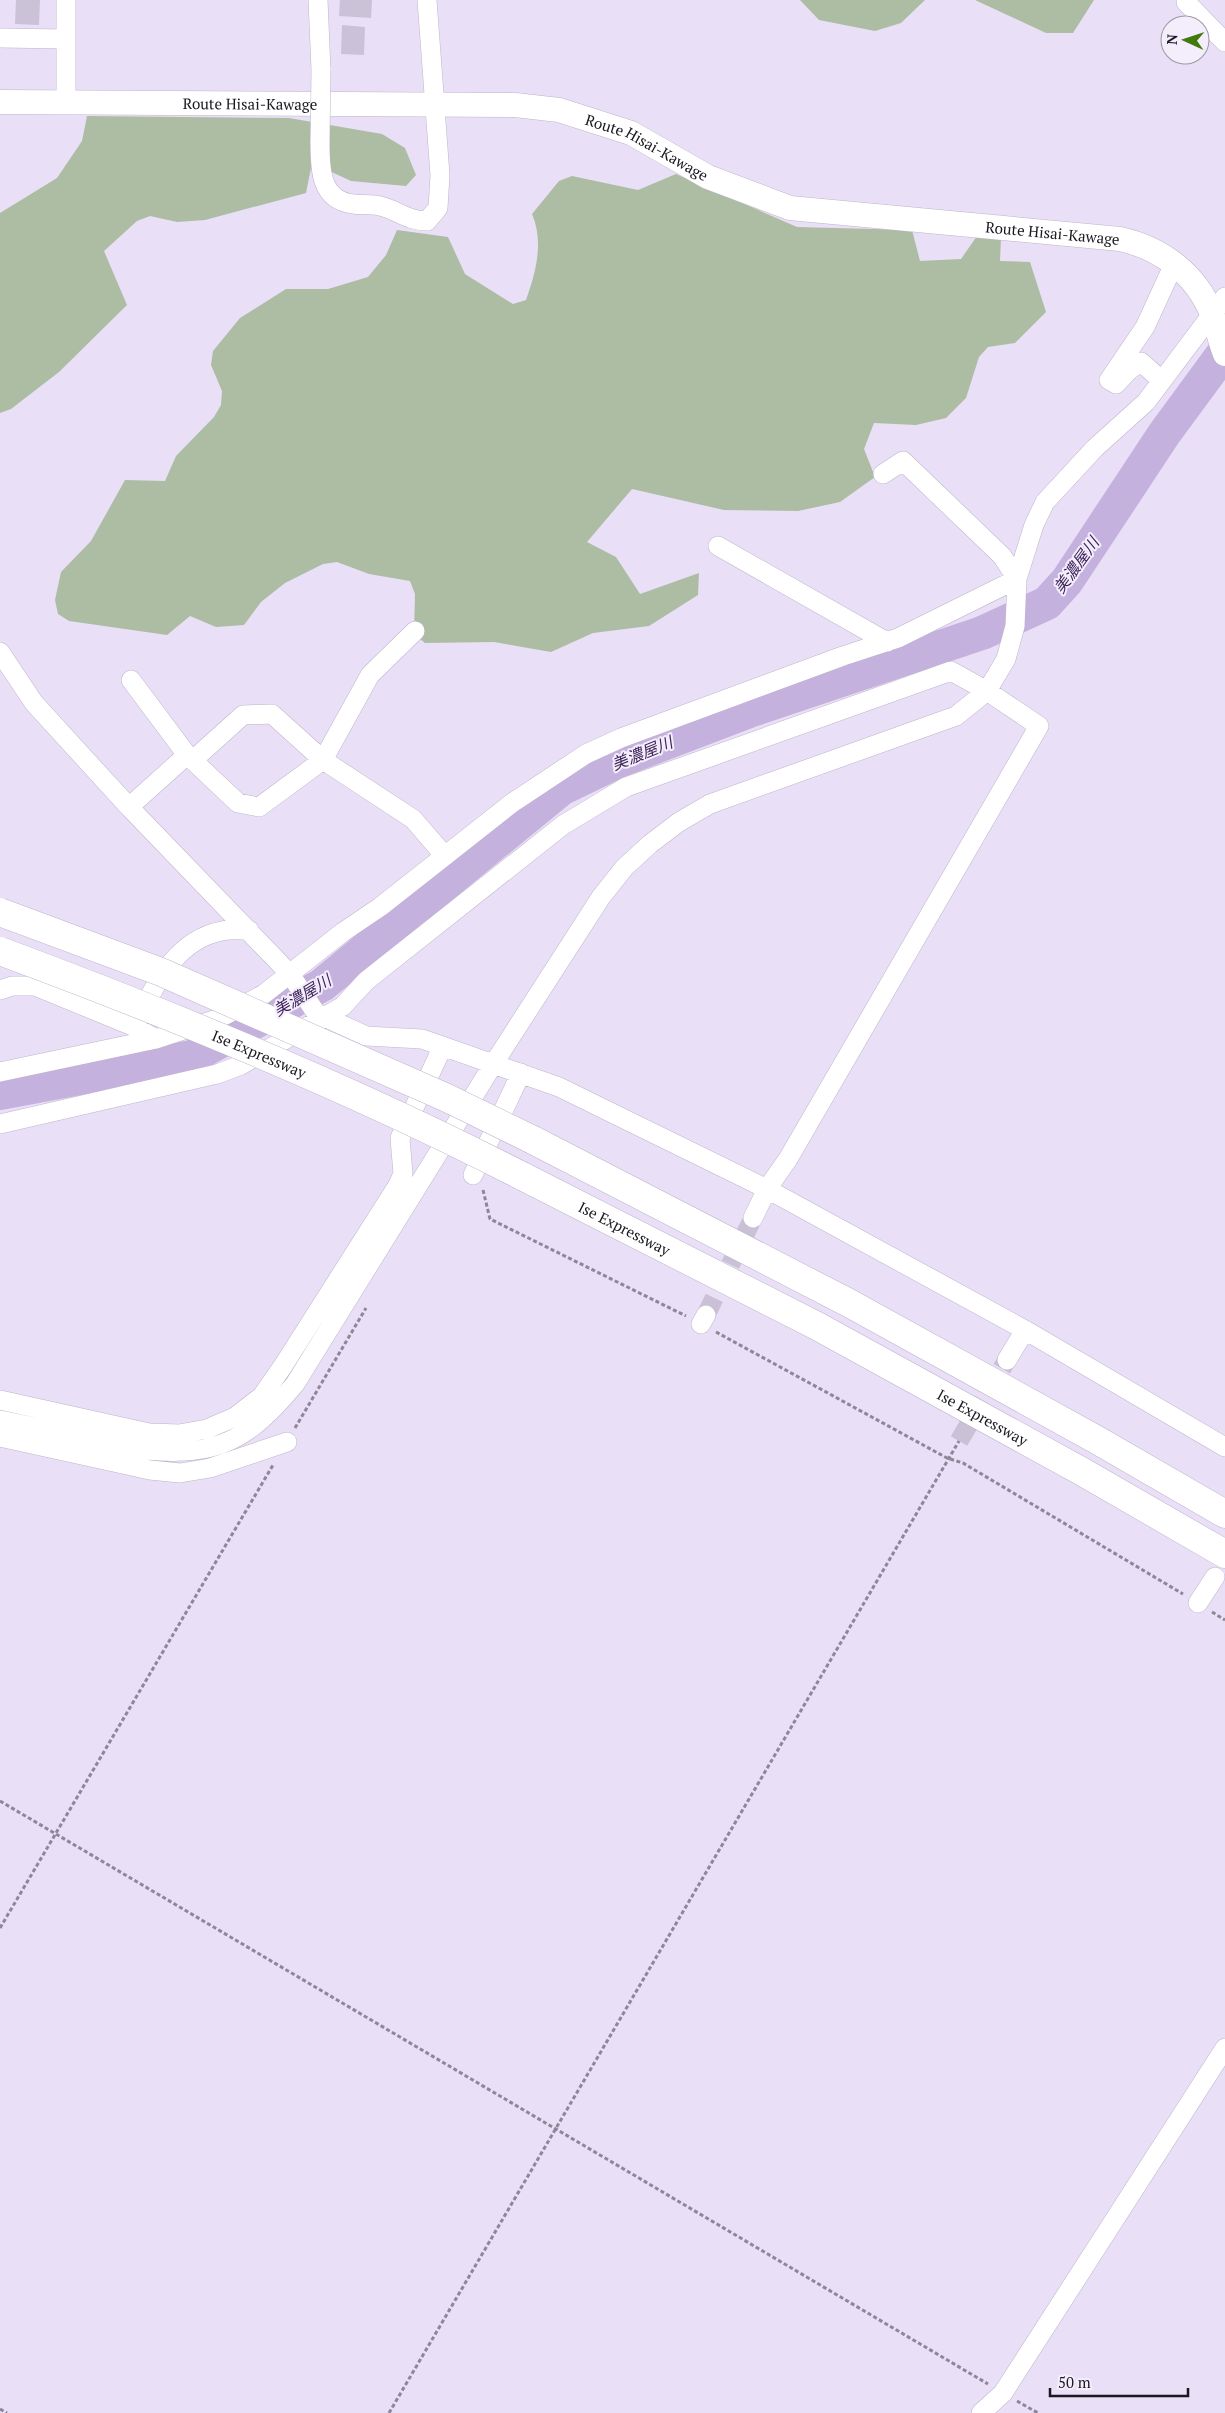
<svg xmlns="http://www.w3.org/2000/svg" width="1225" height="2413" viewBox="0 0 1225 2413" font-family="'PT Serif','Noto Sans JP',serif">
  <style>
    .green { fill: #adbda4 }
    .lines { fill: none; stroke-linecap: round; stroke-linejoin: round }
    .river { stroke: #c5b1de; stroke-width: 34 }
    .building { fill: #cbc2d8 }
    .minor-tunnel { stroke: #cac1d6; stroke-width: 19; stroke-dasharray: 19 9; stroke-linecap: butt }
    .minor-casing { stroke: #beb5ca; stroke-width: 20 }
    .major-casing { stroke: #beb5ca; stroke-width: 25 }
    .highway-casing { stroke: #beb5ca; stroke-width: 29 }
    .path { stroke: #8e8797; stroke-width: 3; stroke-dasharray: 4 2.5; stroke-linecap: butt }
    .minor { stroke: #fff; stroke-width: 19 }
    .major { stroke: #fff; stroke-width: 24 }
    .highway { stroke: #fff; stroke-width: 28 }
    .minor-bridge-casing { stroke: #beb5ca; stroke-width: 20; stroke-linecap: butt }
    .highway-bridge-casing { stroke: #beb5ca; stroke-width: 29; stroke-linecap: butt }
    .minor-bridge { stroke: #fff; stroke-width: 19 }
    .highway-bridge { stroke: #fff; stroke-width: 28 }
    .labels { text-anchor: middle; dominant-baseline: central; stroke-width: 4; stroke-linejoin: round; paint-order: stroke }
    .street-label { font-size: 15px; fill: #1a171f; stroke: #f4eefc }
    .water-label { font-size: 16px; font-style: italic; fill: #3f245a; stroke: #f4eefc }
  </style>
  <rect width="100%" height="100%" fill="#e9dff6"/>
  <path class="green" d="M800 0H925L901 23 875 31 819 20Z
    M975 0H1094L1073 33H1046Z
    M87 116 289 118 382 134 405 148 416 175 406 186 351 181 312 163 306 193 205 220 177 222 150 216 137 221 104 251 127 305 59 372 11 409 0 413V213L57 178 82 141Z
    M676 174 797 227 912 230 920 261 961 259 977 236 1001 238 1000 261 1030 262 1046 312 1015 343 988 347 979 357 966 398 946 418 916 425 874 423 864 449 875 477 840 502 798 511 724 510 632 489 587 542 616 557 640 594 699 573 698 595 649 626 593 633 551 652 494 642 425 643 414 634 415 594 410 581 369 574 337 562 323 564 285 583 261 602 244 625 216 627 190 616 167 635 69 621 58 614 55 600 61 572 91 541 125 480 165 481 176 456 214 417 221 405 222 391 211 365 213 351 240 318 286 289H328L368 277 386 255 397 230 448 237 465 274 513 304 526 300C536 272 544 242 532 214L559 181 572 176 638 190Z"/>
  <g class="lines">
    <path class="river" d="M0 1093 192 1057 322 985 561 789 621 760 749 711 982 633 1047 603 1067 581 1164 434 1225 351"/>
  </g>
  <path class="building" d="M16 0H40L39 25 15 24Z
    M340 0H372L371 18 339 16Z
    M342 25 365 27 364 55 341 54Z"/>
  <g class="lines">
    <path class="minor-tunnel" d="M706 1315 753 1218
      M959 1441 1007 1360"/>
    <g class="minor-casing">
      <path id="minor" d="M66 0V103
        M318 0 321 70
        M1186 2 1225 42
        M0 38 65 39
        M320 141C320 166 319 200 353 204 362 205 372 204 380 206 398 210 407 221 427 221L438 208 440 175 427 0
        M1162 381 1141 362 1129 370 1116 384 1109 380 1145 327 1174 264
        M883 474 903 461 1002 556 1017 579
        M718 546 887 642
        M0 652 34 703 129 807 290 974 316 1013 366 1036 422 1039 559 1087 767 1189 1025 1330 1225 1447
        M131 680 187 755 238 803 259 807 323 760 370 675 415 631
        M193 760 243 715 272 714 323 760 413 819 445 856
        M129 807 187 755
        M0 990 12 986H35L135 1027 156 1039
        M140 1017C156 980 179 939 222 931 231 929 241 930 249 930
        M0 1072 156 1039 220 1018 264 994 343 932 380 907 512 803 586 754 621 738 843 656 898 638 1017 579
        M0 1124 217 1074 241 1065 343 1006 366 981 563 825 626 787 951 671 987 691 1039 726 788 1159 767 1189 753 1218
        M473 1175 521 1073
        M701 1324 706 1315
        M1007 1360 1025 1330
        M0 1400 149 1433 179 1434 207 1429 235 1417 262 1396 283 1366 398 1185 403 1174 400 1138 443 1046
        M0 1420 146 1450C219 1457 249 1439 295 1384L494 1063 601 897 624 868 650 844 679 822 710 804 956 716 987 691 1006 659 1015 626 1017 579 1034 525 1045 502 1095 448 1146 402 1225 297
        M0 1437 150 1470 180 1473 210 1468 287 1442
        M1198 1603 1215 1577
        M981 2413 1003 2393 1225 2048"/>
    </g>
    <g class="major-casing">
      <g id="major">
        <path id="s1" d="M0 102 515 105 559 110 631 133 708 177 790 208 1120 239C1161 248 1196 274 1212 314 1217 327 1220 341 1225 354"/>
      </g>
    </g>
    <g class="highway-casing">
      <g id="highway">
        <path d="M533 1140 849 1303 1097 1440 1225 1514"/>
        <path id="s2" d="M522 1176 817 1326 1081 1471 1225 1554"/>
      </g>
    </g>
    <path class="path" d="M483 1190 490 1219 686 1316
      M716 1332 947 1458 963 1463 1183 1594
      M295 1428 366 1308
      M1212 1612 1225 1620
      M0 1801 988 2384
      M0 1928 273 1465
      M1017 2401 1038 2413
      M0 2409 7 2413
      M389 2413 959 1441"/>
    <use href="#minor" class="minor"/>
    <use href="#major" class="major"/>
    <use href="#highway" class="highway"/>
    <g class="minor-bridge-casing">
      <path id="minor-bridge" d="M320 141 321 70"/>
    </g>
    <g class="highway-bridge-casing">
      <g id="highway-bridge">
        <path d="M0 912 161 972 447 1098 533 1140"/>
        <path id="s3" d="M0 951C178 1017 353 1089 522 1176"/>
      </g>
    </g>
    <use href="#minor-bridge" class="minor-bridge"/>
    <use href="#highway-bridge" class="highway-bridge"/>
  </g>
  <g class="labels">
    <g class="street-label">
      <text stroke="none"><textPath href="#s1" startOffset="250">Route Hisai-Kawage</textPath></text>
      <text stroke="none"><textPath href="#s1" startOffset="655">Route Hisai-Kawage</textPath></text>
      <text stroke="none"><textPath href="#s1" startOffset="1075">Route Hisai-Kawage</textPath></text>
      <text stroke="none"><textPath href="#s3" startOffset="279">Ise Expressway</textPath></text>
      <text stroke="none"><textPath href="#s2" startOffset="115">Ise Expressway</textPath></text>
      <text stroke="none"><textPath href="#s2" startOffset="520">Ise Expressway</textPath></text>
    </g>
    <g class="water-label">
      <text transform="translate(1076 565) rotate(-54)">美濃屋川</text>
      <text transform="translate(642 753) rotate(-22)">美濃屋川</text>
      <text transform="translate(302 995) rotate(-31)">美濃屋川</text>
    </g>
  </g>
  <g transform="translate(1185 40) rotate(273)"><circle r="24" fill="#f4eefc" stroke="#9d98a4"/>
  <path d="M0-4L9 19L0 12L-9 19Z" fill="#42790b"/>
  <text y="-8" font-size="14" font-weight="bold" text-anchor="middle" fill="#1a171f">N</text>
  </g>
  <path d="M1050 2388v8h138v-8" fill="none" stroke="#1a171f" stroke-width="2.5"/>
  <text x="1058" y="2388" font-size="15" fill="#1a171f" stroke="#f4eefc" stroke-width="4" paint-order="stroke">50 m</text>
</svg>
